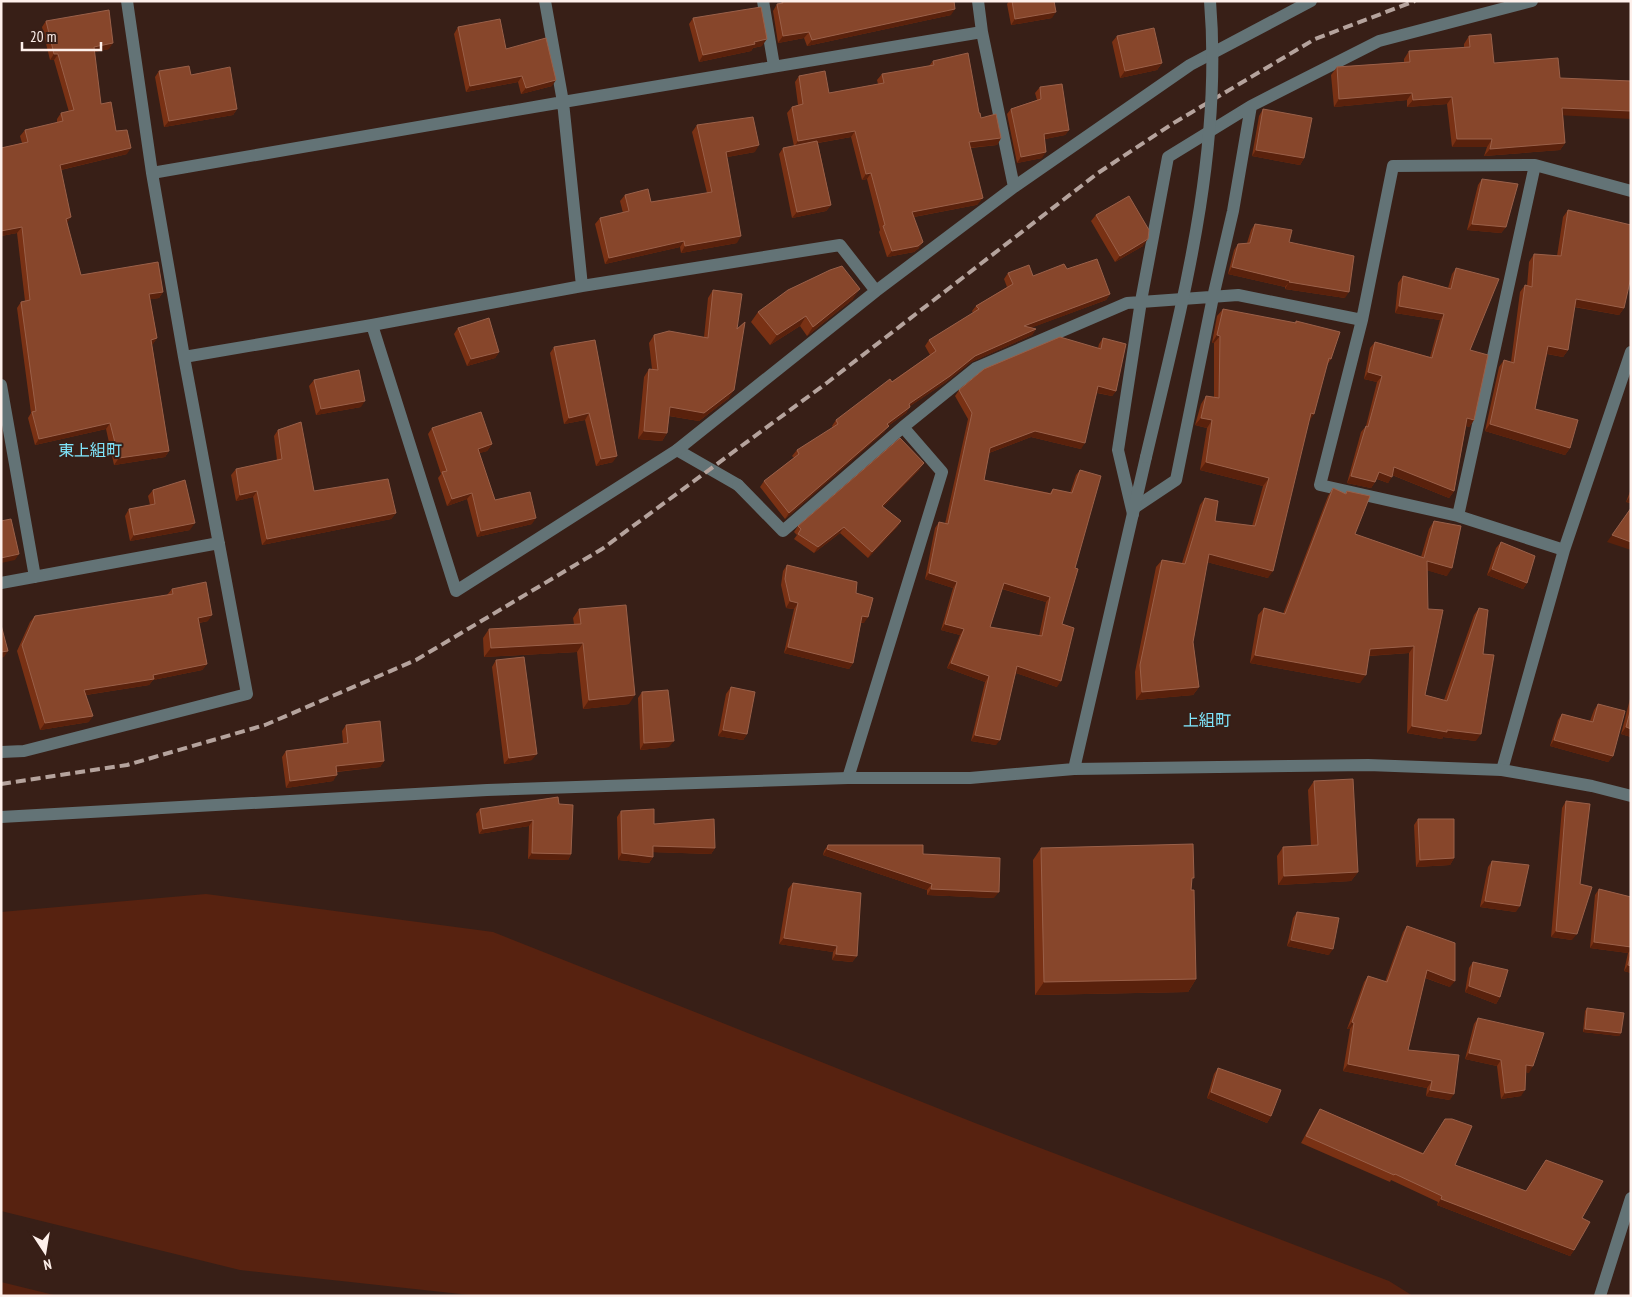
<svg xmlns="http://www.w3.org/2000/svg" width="1632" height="1297" viewBox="0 0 1632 1297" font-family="'PT Sans Narrow','Noto Sans JP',sans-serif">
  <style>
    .green { fill: #572210 }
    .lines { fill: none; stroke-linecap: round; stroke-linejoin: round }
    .pedestrian { stroke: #637376; stroke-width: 12 }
    .minor { stroke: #637376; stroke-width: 12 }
    .tertiary { stroke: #637376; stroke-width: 12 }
    .rail { stroke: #b5a39d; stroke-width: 4; stroke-dasharray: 10 5; stroke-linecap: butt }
    .tertiary-bridge { stroke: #637376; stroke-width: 12 }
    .wall { fill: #793114; fill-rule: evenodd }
    .shaded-wall { fill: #59210c }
    .building { fill: #87462b; stroke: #9a6049; fill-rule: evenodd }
    .labels { text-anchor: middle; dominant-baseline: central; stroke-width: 4; stroke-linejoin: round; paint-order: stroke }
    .neighbourhood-label { font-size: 16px; fill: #7fe5fb; stroke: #381f17 }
  </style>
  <rect width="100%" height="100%" fill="#381f17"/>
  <path class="green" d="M206 894 493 932 975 1123 1389 1281 1413 1296H479L240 1270 1 1211V912Z
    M1 1282 58 1296H1Z"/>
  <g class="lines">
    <path class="pedestrian" d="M677 450 738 485"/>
    <path class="minor" d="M545 1 563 102 582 286
      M763 1 774 66
      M978 1 982 32 1014 187
      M1251 106 1379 41 1532 1
      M152 173 563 102 982 32
      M372 325 456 591 677 450 876 291 1014 187 1190 65 1311 1
      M184 357 372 325 582 286 840 245 876 291
      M1 385 35 577
      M903 427 976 368 1127 303 1238 295 1362 320
      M738 485 783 531 903 427 942 472 848 778
      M1133 514 1118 450 1141 301 1168 157 1251 106 1233 211 1213 297 1176 480 1134 508
      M1458 516 1535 165
      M1564 550 1458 516 1320 485 1362 320 1393 166 1535 165 1631 191
      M1 583 219 543
      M1 752 24 751 247 694 184 357 152 173 127 1
      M1502 770 1564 550 1631 352"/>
    <path class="tertiary" d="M1074 769 1146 457
      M1 817 487 790 848 778H970L1074 769 1368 765 1502 770 1592 786 1631 796
      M1600 1296 1631 1198"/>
    <path class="rail" d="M1 784 127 765 265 725 416 660 602 549 828 382 1098 173 1172 124 1315 39 1415 1"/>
    <path class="tertiary-bridge" d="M1146 457C1181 308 1223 156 1210 1"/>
  </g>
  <path class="wall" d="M782 1 951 15 807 46 804 38 778 43 773 11 777 4H780Z
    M1009 1H1054L1052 18 1011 25 1007 4Z
    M693 18 762 46 753 48 751 51 699 62 689 24Z
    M46 21 109 49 94 52 101 104 116 131 127 154 61 170 67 223 81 275 163 292 159 298 150 299 157 338 152 345 169 451 165 457 114 465 106 429 35 445 28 418 31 413 17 308 21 302 25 301 17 233 1 236V148L22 143 20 136 25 130 57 123V119L61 113 69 112 54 60H50L42 27Z
    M458 27 506 49 552 86 521 94 518 82 466 92 454 34Z
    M1117 36 1162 63 1157 70 1120 78 1112 42Z
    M1469 36 1494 63 1563 115 1565 143 1560 150 1484 156 1487 147H1452L1447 104 1407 107V100L1334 107 1331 75 1337 67 1404 62V59L1409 51 1464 48V44Z
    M933 61 979 113 981 118 1001 138 997 145 971 148 978 204 976 205 914 217 919 248 914 252 887 257 879 232 880 230 867 179 862 180 851 137 818 143 831 205 826 211 792 218 779 154 783 148 794 146 787 113 792 107 798 105 795 82 799 76 829 93 878 84 877 80 882 74 929 66Z
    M159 71 191 75 237 109 233 115 164 127 155 77Z
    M1040 87 1069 130 1065 135 1045 139 1042 158 1017 163 1007 114 1011 109 1037 100 1035 93Z
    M1263 109 1304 158 1300 165 1252 156 1259 116Z
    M697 125 755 152 727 157 737 243 681 253 680 247 605 264 595 224 600 218 623 213 620 201 625 195 651 202 707 193 692 132Z
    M1482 179 1506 227 1501 233 1467 230 1478 185Z
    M1568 210 1624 308 1619 315 1574 307 1568 350 1563 357 1547 354 1535 409 1570 448 1565 455 1485 431 1499 367 1504 360 1511 362 1520 292 1525 285 1527 286 1529 262 1534 254 1557 256 1563 217Z
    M1096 215 1143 246 1115 262 1091 221Z
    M1255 224 1289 242 1345 298 1285 289V287L1228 274 1234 250 1238 244 1247 243 1251 230Z
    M1456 268 1470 350 1474 420 1469 427 1466 426 1454 491 1449 498 1392 475 1388 483 1377 479 1371 488 1347 483 1361 432 1366 426 1377 382 1364 379 1370 348 1375 342 1430 357 1440 320 1395 313 1398 283 1403 276 1448 288 1452 274Z
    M1067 269 1110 294 1106 300 1030 328 1036 329 1032 335 971 362 946 382 910 406 906 413 888 426 884 432 785 519 760 487 764 481 794 458 792 456 797 450 833 428 832 426 836 420 930 355 925 346 929 340 973 313 972 311 976 306 1007 287 1004 279 1008 273 1033 276Z
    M713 290 737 329 729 398 699 421 669 416 667 433 662 441 638 439 644 377 649 369H652L649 343 654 335 704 337 708 298Z
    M853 299 807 336 800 326 770 345 751 322 758 312Z
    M1223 309 1295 323 1296 321 1331 359 1327 365 1309 421 1268 578 1207 562 1193 642 1199 687 1193 695 1136 700 1135 672 1156 567 1162 560 1182 563 1200 505 1205 498 1215 521 1252 526 1263 486 1200 470 1207 428 1195 425 1201 404 1206 396 1214 397V343H1212L1217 316Z
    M458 328 499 352 495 358 467 366 454 334Z
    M1103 338 1116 391 1112 396 1097 393 1081 449 1031 437 989 453 984 480 1050 493 1053 489 1070 493 1076 475 1080 470 1075 568 1062 624 1057 687 1016 673 996 745 971 741 985 682 947 668 960 635 941 630 953 588 925 579 935 528 939 522 945 524 968 419 955 396 959 390 1098 348 1099 344ZM1002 589 1046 602 1039 636 990 627Z
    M595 340 613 462 596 466 585 420 564 424 550 353 554 347Z
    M314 380 361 407 316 415 309 386Z
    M432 428 492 444 487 451 479 453 495 500 532 524 477 537 467 499 447 506 438 478 441 474 428 434Z
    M278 430 314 491 396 513 391 519 262 545 253 497 236 501 231 475 236 469 277 460 274 436Z
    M920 469 883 507 901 521 897 527 868 558 840 533 814 553 794 539 797 535 794 532 798 526Z
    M1333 488 1345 494 1347 491 1355 534 1421 557 1429 529 1434 521 1447 576 1427 570 1425 695 1444 700 1474 615 1479 608 1483 654 1476 741 1443 737 1442 739 1407 733 1409 653 1369 656 1360 683 1250 663 1258 615 1264 608 1283 614 1328 496Z
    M1631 489V503L1626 502Z
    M153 490 190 530 130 541 125 516 129 509 150 505 148 496Z
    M1501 542 1527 583 1523 589 1487 575 1496 548Z
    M787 565 856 593 864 623H861L853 663 849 669 784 653 794 609 786 608 781 585 783 571Z
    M172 589 208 621 199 623 207 664 202 670 153 680 149 685 86 695 89 722 40 730 17 651 30 622 35 616 167 595Z
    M579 609 629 704 583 709 577 652 484 657 483 638 489 629 574 624 573 618Z
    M496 660 532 760 504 764 492 667Z
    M731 687 747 734 743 740 718 736 726 694Z
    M642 692 669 747 640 750 638 698Z
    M1631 695V737L1621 734Z
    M1598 704 1613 756 1608 762 1550 746 1558 720 1562 714 1590 721 1594 710Z
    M346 725 384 761 380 767 337 772 333 781 286 788 282 757 286 751 343 743 342 731Z
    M1314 781 1358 872 1351 881 1278 885 1277 856 1283 847 1311 846 1308 790Z
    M1566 801 1572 940 1551 937 1562 808Z
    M559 804 571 854 568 860 528 859 529 826 479 834 476 814 480 809Z
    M621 811 654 824 715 848 711 854 653 852V857L649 863 618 860 617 817Z
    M1418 819 1454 858 1450 865 1416 867 1414 825Z
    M828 845 923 854 994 898 927 895V890L823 855 824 851Z
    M1041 848 1191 881V890L1196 979 1188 992 1035 995 1033 860Z
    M1492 861 1516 912 1480 907 1488 867Z
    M793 883 857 956 852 962 832 960 833 952 779 944 788 889Z
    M1599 889 1631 897V973L1624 971 1628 953 1590 948 1595 895Z
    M1297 912 1329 955 1287 946 1293 918Z
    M1407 926 1450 987 1425 978 1408 1050 1450 1100 1426 1096 1427 1088 1343 1071 1350 1029H1347L1364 982 1368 976 1385 982 1403 932Z
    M1473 962 1500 997 1496 1004 1465 992 1469 968Z
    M1587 1008 1621 1033 1619 1036 1583 1032 1585 1011Z
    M1478 1018 1529 1073 1526 1072 1521 1096 1501 1099 1497 1066 1465 1059 1474 1024Z
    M1218 1068 1271 1116 1267 1123 1207 1098 1214 1074Z
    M1320 1109 1423 1153 1526 1191 1546 1160 1582 1218 1574 1250 1570 1256 1437 1205 1438 1202 1391 1180 1390 1182 1301 1143 1316 1115Z"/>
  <path class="shaded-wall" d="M955 9 951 15 807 46 812 40Z
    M1056 12 1052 18 1011 25 1015 19Z
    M809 32 804 38 778 43 783 36Z
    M767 39 762 46 753 48 751 51 699 62 703 55 754 42Z
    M113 43 109 49 90 53 94 47Z
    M54 54H58L54 60H50Z
    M1162 63 1157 70 1120 78 1125 71Z
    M522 76 518 82 466 92 470 86Z
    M556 80 552 86 521 94 526 88Z
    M1412 93 1407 100 1334 107 1339 99Z
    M1452 97 1447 104 1407 107 1413 100Z
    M1562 108 1631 111V119L1557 115Z
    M237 109 233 115 164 127 169 121Z
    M1069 130 1065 135 1040 140 1044 134Z
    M855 131 851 137 794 147 798 141Z
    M1001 138 997 145 965 148 969 142Z
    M1457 139H1492L1487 147H1452Z
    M1565 143 1560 150 1484 156 1490 149Z
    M759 145 755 152 722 158 726 152Z
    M131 148 127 154 56 171 60 165Z
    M1256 150 1304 158 1300 165 1252 156Z
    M1046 152 1042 158 1017 163 1021 157Z
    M871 173 867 179 862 180 866 174Z
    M983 198 978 204 976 205 908 218 912 212Z
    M831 205 826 211 792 218 797 212Z
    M71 217 67 223 66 219Z
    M1472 224 1506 227 1501 233 1467 230Z
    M22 227 17 233 1 236V231Z
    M741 236 737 243 681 253 685 246Z
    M1148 239 1143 246 1115 262 1120 256Z
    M684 241 680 247 605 264 609 258Z
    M923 242 919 248 914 252 887 257 892 251Z
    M1232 267 1290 281 1285 287 1228 274Z
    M1289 282 1349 292 1345 298 1285 289Z
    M860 289 853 299 807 336 813 327Z
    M163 292 159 298 145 300 149 294Z
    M1110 294 1106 300 1020 332 1024 326Z
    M1576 299 1624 308 1619 315 1571 306Z
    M1399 306 1444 314 1440 320 1395 313Z
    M806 316 800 326 770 345 777 335Z
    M1036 329 1032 335 971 362 946 382 904 410 909 404 975 356Z
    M1217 335 1220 336 1214 343H1212Z
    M157 338 153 344 147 346 151 340Z
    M1548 346 1568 350 1563 357 1543 353Z
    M499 352 495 358 467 366 471 359Z
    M1368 372 1382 376 1377 382 1364 379Z
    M1098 386 1116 391 1112 396 1094 392Z
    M734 390 729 398 699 421 664 415 670 407Z
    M365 401 361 407 316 415 321 409Z
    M910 407 906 413 882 430 887 424Z
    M589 413 585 420 564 424 569 418Z
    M1311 413 1314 414 1309 422Z
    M1201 418 1212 420 1207 428 1195 425Z
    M1467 418 1474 420 1469 427 1463 425Z
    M110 423 106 429 35 445 39 439Z
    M1490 424 1570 448 1565 455 1485 431Z
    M889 426 884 432 785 519 789 513Z
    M644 431 667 433 662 441 638 439Z
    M1035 431 1085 443 1081 449 1031 437 986 454 990 448Z
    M492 444 487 451 473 455 478 449Z
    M169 451 165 457 114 465 119 458Z
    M617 456 613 462 596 466 601 459Z
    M1206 462 1269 478 1263 486 1200 470Z
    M924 463 920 469 878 512 882 506Z
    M1394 467 1454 491 1449 498 1390 474Z
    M1379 472 1392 477 1388 483 1375 478Z
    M1351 476 1375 482 1371 488 1347 483Z
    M257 491 253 497 236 501 240 495Z
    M472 493 467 499 447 506 452 499Z
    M1631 495V503L1626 502Z
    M396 513 391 519 262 545 267 539Z
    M536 518 532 524 477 537 481 531Z
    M901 521 897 527 868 558 872 552Z
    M195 523 190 530 130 541 134 535Z
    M844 527 840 533 814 553 818 547Z
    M1612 535 1631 542V550L1607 542Z
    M19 554 15 560 1 563V558Z
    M1209 554 1273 571 1268 578 1203 561Z
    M1427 561 1452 568 1447 576 1422 569Z
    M1492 569 1527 583 1523 589 1487 575Z
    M929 573 957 582 953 588 925 579Z
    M1004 583 1050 597 1046 602 1000 588Z
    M790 601 798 603 794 609 786 608Z
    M212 615 208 621 193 624 198 618Z
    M862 616 868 617 864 623 858 622Z
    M945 624 964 629 960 635 941 630Z
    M583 643 577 652 484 657 491 648Z
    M1414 646 1409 653 1365 656 1370 649Z
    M788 647 853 663 849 669 784 653Z
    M8 651 4 657 1 658V652Z
    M1255 655 1366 675 1360 683 1250 663Z
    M951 663 989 676 985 682 947 668Z
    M207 664 202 670 153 680 149 685 79 696 84 690 153 675Z
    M1017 666 1061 681 1057 687 1013 672Z
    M1199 687 1193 695 1136 700 1142 692Z
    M635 695 629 704 583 709 589 700Z
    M93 716 89 722 40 730 45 723Z
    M1412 726 1447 730 1481 734 1476 741 1443 737 1442 739 1407 733Z
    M1626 727 1631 729V737L1621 734Z
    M723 730 747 734 743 740 718 736Z
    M975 735 1000 740 996 745 971 741Z
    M1554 740 1613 756 1608 762 1550 746Z
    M674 741 669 747 640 750 644 743Z
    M537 754 532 760 504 764 509 758Z
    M384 761 380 767 332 772 336 766Z
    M337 775 333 781 286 788 290 781Z
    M533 820 529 826 479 834 483 829Z
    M653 846 715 848 711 854 649 852Z
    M827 849 932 884 927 890 823 855Z
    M532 853 571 854 568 860 528 859Z
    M622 853 653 857 649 863 618 860Z
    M1454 858 1450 865 1416 867 1420 860Z
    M1358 872 1351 881 1278 885 1284 876Z
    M931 889 999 892 994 898 927 895Z
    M1485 901 1520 906 1516 912 1480 907Z
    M1556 931 1577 934 1572 940 1551 937Z
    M784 938 837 946 833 952 779 944Z
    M1291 940 1333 949 1329 955 1287 946Z
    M1594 942 1631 947V950L1628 953 1590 948Z
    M836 954 857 956 852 962 832 960Z
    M1628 965 1631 966V973L1624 971Z
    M1427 970 1455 981 1450 987 1423 977Z
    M1196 979 1188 992 1035 995 1044 982Z
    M1469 986 1500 997 1496 1004 1465 992Z
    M1352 1022 1354 1023 1350 1029H1347Z
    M1585 1029 1621 1033 1619 1036 1583 1032Z
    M1469 1053 1501 1060 1497 1066 1465 1059Z
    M1348 1064 1432 1081 1427 1088 1343 1071Z
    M1526 1065 1533 1066 1529 1073 1521 1071Z
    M1430 1090 1454 1094 1450 1100 1426 1096Z
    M1525 1090 1521 1096 1501 1099 1505 1093Z
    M1211 1092 1271 1116 1267 1123 1207 1098Z
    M1441 1199 1574 1250 1570 1256 1437 1205Z"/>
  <path class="building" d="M782 1H954L955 9 812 40 809 32 783 36 777 4 783 3Z
    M1012 1H1054L1056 12 1015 19Z
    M761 7 767 39 754 42 755 44 703 55 693 18Z
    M109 10 113 43 94 47 101 104 111 102 116 131 127 130 131 148 60 165 71 217 66 219 81 275 158 262 163 292 149 294 157 338 151 340 169 451 119 458 110 423 39 439 32 412 36 411 21 302 30 300 22 227 1 231V148L28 142 25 130 63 121 61 113 74 110 58 54H54L46 21Z
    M500 19 506 49 546 38 556 80 526 88 522 76 470 86 458 27Z
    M1154 28 1162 63 1125 71 1117 36Z
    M1491 34 1494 63 1558 58 1560 78 1631 81V111L1562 108 1565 143 1490 149 1492 139H1457L1452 97 1413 100 1412 93 1339 99 1337 67 1410 62 1409 51 1470 47 1469 36Z
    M968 53 979 113H980L981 118 996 114 1001 138 969 142 983 198 980 199 912 212 923 242 918 246 892 251 883 226 885 225 871 173 866 174 855 131 798 141 792 107 803 104 799 76 825 71 829 93 884 83 882 74 934 65 933 61Z
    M189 66 191 75 230 67 237 109 169 121 159 71Z
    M1062 84 1069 130 1044 134 1046 152 1021 157 1011 109 1041 99 1040 87Z
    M1263 109 1312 118 1304 158 1256 150Z
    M753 117 759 145 726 152 741 236 685 246 684 241 609 258 600 218 629 211 625 195 648 189 651 202 712 192 697 125Z
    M817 141 831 205 797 212 783 148Z
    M1482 179 1518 184 1506 227 1472 224Z
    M1129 196 1149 230 1148 239 1120 256 1096 215Z
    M1568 210 1631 225V277L1624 308 1576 299 1568 350 1548 346 1535 409 1578 420 1570 448 1490 424 1504 360 1514 363 1525 285 1532 287 1534 254 1561 256Z
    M1255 224 1292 230 1289 242 1354 256 1349 292 1289 282 1290 281 1232 267 1238 244 1250 243Z
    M1097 259 1110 294 1024 326 1036 329 975 356 950 376 909 404 910 407 887 424 889 426 789 513 764 481 799 454 797 450 838 424 836 420 890 379 892 382 936 351 929 340 979 309 976 306 1013 284 1008 273 1029 265 1033 276 1064 264 1067 269Z
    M842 266 860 289 813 327 806 316 777 335 758 312 788 290 830 270Z
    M1456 268 1499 279 1470 350 1488 355 1474 420 1467 418 1454 491 1394 467 1392 477 1379 472 1375 482 1351 476 1366 426 1368 427 1382 376 1368 372 1375 342 1432 358 1444 314 1399 306 1403 276 1451 289Z
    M713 290 742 294 737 329 745 322 734 390 704 413 670 407 667 433 644 431 649 369 658 370 654 335 669 331 708 338Z
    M1223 309 1296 323V321L1340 332 1331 359 1329 358 1314 414 1311 413 1273 571 1209 554 1193 642 1199 687 1142 692 1140 665 1162 560 1185 564 1205 498 1218 501 1215 521 1255 526 1269 478 1206 462 1212 420 1201 418 1206 396 1219 398 1220 336 1217 335Z
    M489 318 499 352 471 359 458 328Z
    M1060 337 1101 349 1103 338 1126 344 1116 391 1098 386 1085 443 1035 431 990 448 984 480 1051 494 1053 489 1072 493 1080 470 1101 476 1075 568 1078 569 1062 624 1074 628 1061 681 1017 666 1000 740 975 735 989 676 951 663 964 629 945 624 957 582 929 573 939 522 948 524 972 413 959 390 984 369ZM1004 583 1050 597 1042 636 990 627Z
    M595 340 617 456 601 459 589 413 569 418 554 347Z
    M359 370 365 401 321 409 314 380Z
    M481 412 492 444 478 449 495 500 530 492 536 518 481 531 472 493 452 499 442 472 447 471 432 428Z
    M301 422 314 491 388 479 396 513 267 539 257 491 240 495 236 469 282 459 278 430Z
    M900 438 924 463 882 506 901 521 872 552 844 527 818 547 798 534 801 529 798 526Z
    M185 480 195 523 134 535 129 509 155 504 153 490Z
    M1333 488 1346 494 1347 491 1370 496 1355 534 1424 558 1434 521 1461 526 1452 568 1427 561 1428 609 1443 610 1425 695 1447 701 1479 608 1488 610 1483 654 1494 655 1481 734 1447 730V732L1412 726 1414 646 1370 649 1366 675 1255 655 1264 608 1285 614Z
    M1631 508V542L1612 535Z
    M11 519 19 554 1 558V521Z
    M1501 542 1535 556 1527 583 1492 569Z
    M787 565 857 582 856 593 873 598 868 617 862 616 853 663 788 647 798 603 790 601 785 579Z
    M206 582 212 615 198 618 207 664 153 675 154 679 84 690 93 716 45 723 22 645 35 616 173 594 172 589Z
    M626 605 635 695 589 700 583 643 491 648 489 629 581 624 579 609Z
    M1 625 8 651 1 652Z
    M524 657 537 754 509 758 496 660Z
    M731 687 755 692 747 734 723 730Z
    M668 690 674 741 644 743 642 692Z
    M1598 704 1625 711 1613 756 1554 740 1562 714 1593 722Z
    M1631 708V729L1626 727Z
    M380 721 384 761 336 766 337 775 290 781 286 751 348 743 346 725Z
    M1353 779 1358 872 1284 876 1283 847 1318 845 1314 781Z
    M558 797 559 804 573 805 571 854 532 853 533 820 483 829 480 809Z
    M1566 801 1590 804 1580 884 1592 887 1577 934 1556 931Z
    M654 809V824L714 819 715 848 653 846V857L622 853 621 811Z
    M1418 819H1454V858L1420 860Z
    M1193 844 1194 878H1192L1191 890H1194L1196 979 1044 982 1041 848Z
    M828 845H923V854L1000 858 999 892 931 889 932 884 827 849Z
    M1492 861 1529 865 1520 906 1485 901Z
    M793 883 861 893 857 956 836 954 837 946 784 938Z
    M1599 889 1631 897V947L1594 942Z
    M1297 912 1339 918 1333 949 1291 940Z
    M1407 926 1455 943V981L1427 970 1408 1050 1459 1055 1454 1094 1430 1090 1432 1081 1348 1064 1354 1023 1352 1022 1368 976 1387 982Z
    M1631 954V966L1628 965Z
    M1473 962 1508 970 1500 997 1469 986Z
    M1587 1008 1624 1013 1621 1033 1585 1029Z
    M1478 1018 1544 1033 1533 1066 1526 1065 1525 1090 1505 1093 1501 1060 1469 1053Z
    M1218 1068 1281 1090 1271 1116 1211 1092Z
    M1320 1109 1423 1154 1445 1119H1452L1472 1126 1455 1165 1526 1191 1546 1160 1603 1181 1582 1218 1590 1222 1574 1250 1441 1199 1442 1196 1395 1174 1394 1175 1306 1136Z"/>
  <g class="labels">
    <g class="neighbourhood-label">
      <text x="90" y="450">東上組町</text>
      <text x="1207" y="720">上組町</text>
    </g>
  </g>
  <rect width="1632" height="1297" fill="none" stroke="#fef0eb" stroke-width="5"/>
  <g transform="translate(45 1252) rotate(168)" stroke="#381f17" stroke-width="4" paint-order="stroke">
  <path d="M0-4L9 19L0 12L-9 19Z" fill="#fef0eb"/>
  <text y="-8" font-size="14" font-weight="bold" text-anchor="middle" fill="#fef0eb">N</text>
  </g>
  <path d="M22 42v8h79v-8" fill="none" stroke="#fef0eb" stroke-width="2.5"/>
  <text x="30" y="42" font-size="15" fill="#fef0eb" stroke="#381f17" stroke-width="4" paint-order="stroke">20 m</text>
</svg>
